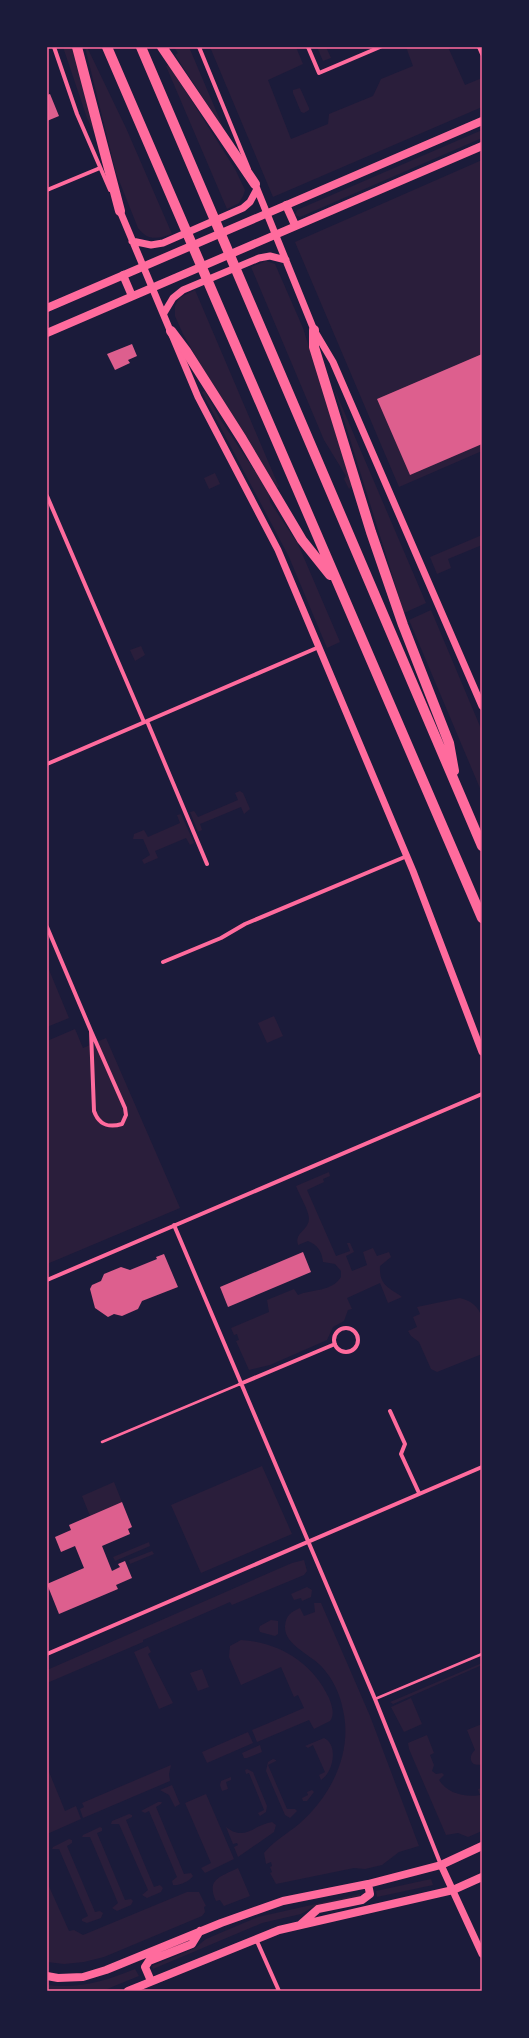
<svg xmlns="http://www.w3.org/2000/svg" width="529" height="2038" viewBox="0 0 529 2038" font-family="Jost,sans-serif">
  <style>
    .green { fill: #2a1e3b }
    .building { fill: #dd5f8e }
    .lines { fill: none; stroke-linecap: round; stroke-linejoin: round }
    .service { stroke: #ff6b9d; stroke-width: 2.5 }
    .minor { stroke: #ff6b9d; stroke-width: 4 }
    .tertiary { stroke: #ff6b9d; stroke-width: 7 }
    .secondary { stroke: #ff6b9d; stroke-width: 8 }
    .motorway { stroke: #ff6b9d; stroke-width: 10 }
    .neatline { fill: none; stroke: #ff6b9d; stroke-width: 1.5 }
  </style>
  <rect width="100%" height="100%" fill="#1b1b3a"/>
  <path class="green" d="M63 47H74L95 135 87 118Z
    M85 47H87L126 128 172 234C157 239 148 241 138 228L116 173Z
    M174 47H189L223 127H222L175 55 178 53Z
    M210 47H296L303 64 268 80 291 139 328 124 329 114 373 96 381 79 413 66 406 47H448L465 85 482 78V107L273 197Z
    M317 47H326L331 58 323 61Z
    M169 65 235 169 245 190 243 196 239 203 227 209 166 66Z
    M300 88 309 108V110L304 113 301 112 293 93V90Z
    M482 130V138L300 217 295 215 297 210Z
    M482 160V451L399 487 295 242Z
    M266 261 275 264 303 328 352 486 349 489 344 479 346 476 324 440 251 267Z
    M195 290 279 487 276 488 200 364 183 334 175 316V306L179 298Z
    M334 388 426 603 404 613Z
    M205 391 220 419 269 492 270 502 298 544 340 642 327 648 289 557 202 392Z
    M215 473 220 484 209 489 204 478Z
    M482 535V545L448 559 451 568 437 574 430 557Z
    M431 610 482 731V793L409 620Z
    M141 646 145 655 135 661 130 650Z
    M240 791 243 793 250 809 244 814 241 807 200 824 202 830 198 832 190 812 194 811 198 817 238 800 235 793Z
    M181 814 194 843 190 845 186 838 155 851 158 858 144 864 142 860 150 855 143 839H133L134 834 144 830 148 837 180 823 177 815Z
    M47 965 69 1018 47 1027Z
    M274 1016 283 1036 267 1043 258 1023Z
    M75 1029 83 1048 106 1038 180 1208 47 1264V1041Z
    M329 1172 330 1176 323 1179 324 1182 307 1190 336 1256 350 1251 347 1243H350L354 1252 346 1256 352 1271 367 1265 363 1252 373 1248 377 1256 389 1252 391 1257 380 1266C379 1286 389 1287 402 1297L388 1303 380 1283 347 1298 352 1309 348 1310 344 1321 333 1327 327 1340 270 1365 249 1370 236 1341 239 1340 237 1334 234 1335 231 1328 269 1312 267 1300 294 1289 298 1295C312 1289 332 1292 341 1277V1271L335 1264 323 1262C322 1252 318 1245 308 1241L298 1245C294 1232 309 1231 309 1218 308 1209 300 1196 296 1186Z
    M460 1298C490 1306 482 1330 482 1354L437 1372 431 1369 419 1342 411 1336 408 1331 417 1327 413 1317 420 1314 417 1307Z
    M262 1466 292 1534 201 1573 171 1505Z
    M114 1482 122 1502 90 1516 82 1496Z
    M149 1542 150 1546 115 1561 113 1557Z
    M152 1551 154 1554 130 1564 129 1560Z
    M304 1560 307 1571 304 1575 232 1605 230 1602 143 1640V1642L47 1683V1670L292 1563Z
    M307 1587 312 1590 311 1597 302 1601 301 1598 294 1600 291 1594Z
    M314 1603H321L370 1716 419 1846 399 1852 382 1865 365 1869 354 1868 276 1884 270 1873 272 1872 270 1867 272 1866 271 1862 266 1864 264 1853C273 1842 288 1833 299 1824 331 1796 353 1753 343 1710 340 1694 333 1679 322 1667 310 1654 284 1645 285 1626 286 1615 291 1612 300 1608L304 1616 315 1612Z
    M271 1620 278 1621V1634L275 1636 260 1632 259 1629 260 1626Z
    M241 1640C279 1642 313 1663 329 1698 332 1706 335 1714 330 1721L314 1729 309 1720 257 1742 252 1730 304 1708 298 1695 294 1697 281 1667 241 1685 229 1657 230 1646Z
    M148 1646 151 1652 148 1654 173 1703 159 1709 134 1652Z
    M482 1663V1665L393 1704 390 1702Z
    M202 1669 209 1687 198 1691 190 1673Z
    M411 1698 422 1724 404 1732 391 1707Z
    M482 1724V1764C471 1768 467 1757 475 1750L467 1730Z
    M248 1732 253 1743 207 1763 202 1752Z
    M427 1735 434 1753 430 1755 434 1765 432 1771 436 1774 442 1773 444 1775 439 1780C447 1793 465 1798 480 1795L478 1789 482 1788V1831L468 1837 458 1833 446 1835 409 1749 408 1743Z
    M324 1738C339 1745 333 1773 321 1780L319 1775 325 1772 313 1745 308 1748 305 1746Z
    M260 1745 262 1752 247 1758H244L242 1753Z
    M273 1759 276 1760V1761L268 1765 287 1809H295L297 1811 290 1818 285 1815 266 1771 268 1762Z
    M171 1765 169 1774 170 1781 83 1818 80 1809 84 1807 82 1803Z
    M47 1767 65 1811 76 1806 81 1819 47 1834Z
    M247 1769 253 1772 267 1806 266 1812 260 1816 258 1813 264 1810 249 1773 246 1774 245 1770Z
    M231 1777V1780L226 1782 228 1789 222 1791 220 1785 221 1781Z
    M172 1785 180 1804 175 1807 169 1795 160 1790Z
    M312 1790 314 1792 307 1801H303L302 1798 308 1795 307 1792Z
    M206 1794 234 1859 205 1873 201 1868 211 1863 185 1803Z
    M158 1802H162L161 1804 156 1807 184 1874 191 1873 193 1876C190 1881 179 1886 173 1885L172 1881 177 1877 149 1811 145 1813 141 1811Z
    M129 1814 132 1815V1817L126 1820 154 1887 160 1885 163 1888 161 1892 147 1898 142 1895 148 1890 119 1824H111L112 1821Z
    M272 1822 276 1825 274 1832 238 1857 234 1847 238 1845 237 1843 233 1844 226 1827C245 1842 253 1825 272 1822Z
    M100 1827 102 1828V1831L97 1833 125 1900 131 1899 133 1901 131 1905 117 1911 112 1908 118 1903 90 1837H82L83 1835Z
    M69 1839 72 1840V1843L67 1846 95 1912 100 1911 103 1913 101 1918 87 1923 82 1921V1919L88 1916 59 1849H52L53 1847Z
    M238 1868 250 1896 224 1906 220 1900 216 1901C206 1879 220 1877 238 1868Z
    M431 1879 433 1885 377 1897 376 1891Z
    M47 1882 69 1931 74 1930 83 1935 187 1892H199L206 1906 204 1907 205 1912 202 1916 104 1957 84 1962 64 1964 47 1962Z
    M360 1894V1896L315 1906 301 1914 262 1923 153 1969 152 1966 195 1948 206 1939 258 1917Z
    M135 1969 139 1976 102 1991H47V1985C79 1989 106 1981 135 1969Z"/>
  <path class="building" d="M50 94 59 116 47 121V95Z
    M132 344 137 356 128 360 130 363 115 370 107 354Z
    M482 354V444L410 475 377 399Z
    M303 1252 311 1272 228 1307 220 1287Z
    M164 1254 178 1287 142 1301 138 1309 122 1316 114 1314 108 1317 95 1308 90 1289 92 1285 101 1281 104 1274 121 1267 130 1270 157 1259 156 1257Z
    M122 1502 132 1527 128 1529 130 1534 102 1546 112 1571 120 1567 118 1564 125 1561 132 1578 116 1585 118 1589 59 1614 47 1584 84 1568 75 1546 61 1552 55 1537 71 1530 69 1525Z"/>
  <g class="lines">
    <path class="service" d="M102 1442 240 1384
      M375 1699 482 1654"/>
    <path class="minor" d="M54 47 77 114 110 190
      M199 47 249 169
      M308 47 319 73 380 47
      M479 47 482 54
      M47 190 100 168
      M47 496 144 722
      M147 721 207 864
      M47 764 319 647
      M47 927 91 1031
      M163 962 221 938 245 924 407 856
      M91 1031 125 1108 126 1115 122 1124C108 1128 99 1125 94 1111Z
      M174 1225 375 1699 441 1865
      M47 1280 482 1094
      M334 1340a12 12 0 1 1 24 0a12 12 0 1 1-24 0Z
      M240 1384 335 1344
      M390 1411 405 1444 401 1454 419 1493
      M47 1654 482 1467
      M256 1939 279 1991"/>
    <path class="tertiary" d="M255 184 314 330 333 362 482 706
      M120 211 198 397 278 550 413 871 482 1052
      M132 241 151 245 163 243 243 208 250 202 257 189
      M164 313 173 298 183 290 259 258 270 256 286 260
      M441 1865 482 1954"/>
    <path class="secondary" d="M286 205 295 225
      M123 275 132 296
      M47 308 482 121
      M47 333 482 146
      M301 1924 318 1909 362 1900 370 1894 368 1884
      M47 1976 58 1978 83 1977 106 1970 221 1923 283 1901 368 1884 441 1865 482 1846
      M151 1981 145 1967 149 1961 192 1944 200 1931
      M128 1991 279 1930 453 1890 482 1877"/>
    <path class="motorway" d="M77 47 120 211
      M107 47 482 918
      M141 47 482 846
      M162 47 255 184
      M314 330V347L371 532 403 625 449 743 454 771
      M171 331 186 351 242 439 302 540 330 575"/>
  </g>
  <rect width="529" height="2038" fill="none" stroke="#1b1b3a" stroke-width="96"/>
  <rect x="48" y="48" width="433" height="1942" class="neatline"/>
</svg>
